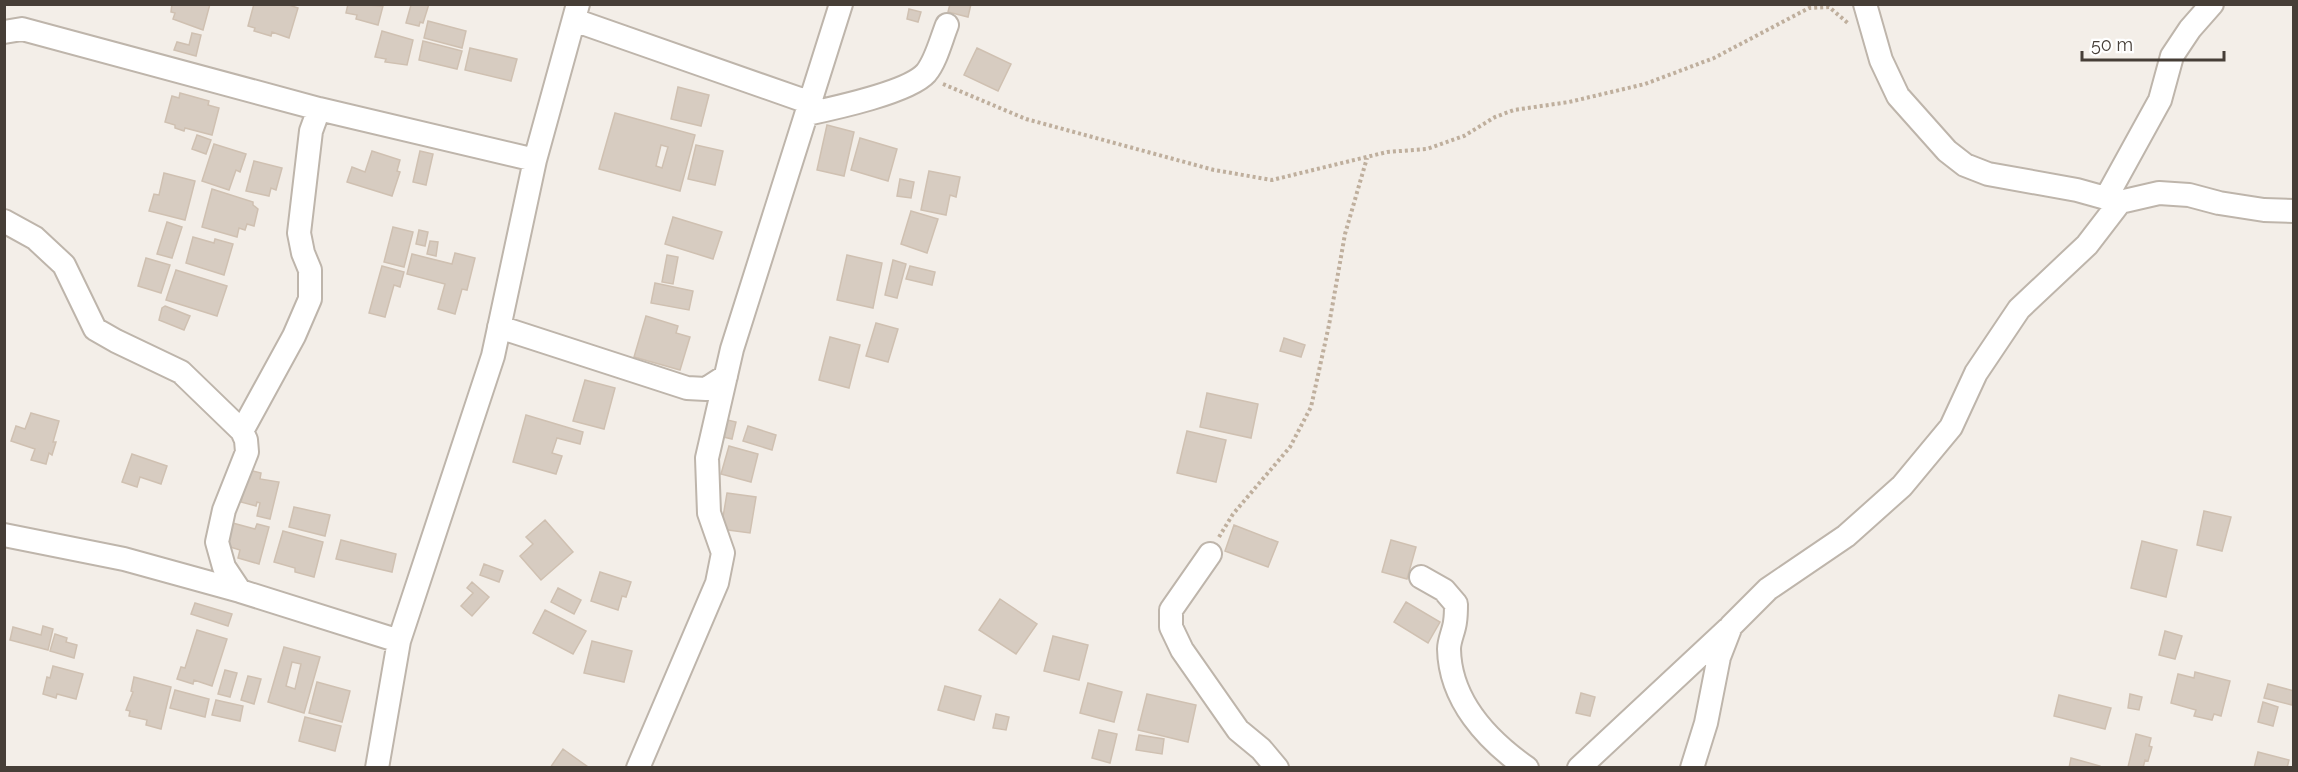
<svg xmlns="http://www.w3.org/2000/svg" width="2298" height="772" viewBox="0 0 2298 772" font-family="Raleway,sans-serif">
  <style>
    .building { fill: #d7ccc1; stroke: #cfc0b1; stroke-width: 1.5; fill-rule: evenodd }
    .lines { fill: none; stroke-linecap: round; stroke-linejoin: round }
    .minor-casing { stroke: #beb5ab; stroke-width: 26 }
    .path { stroke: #bfaf9d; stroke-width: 4; stroke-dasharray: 3 3; stroke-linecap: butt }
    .minor { stroke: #fff; stroke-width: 22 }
  </style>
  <rect width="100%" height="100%" fill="#f3eee8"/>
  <path class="building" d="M172 4H210L203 30 173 19 175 13 171 12Z
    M254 4H286L298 8 289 38 272 32 271 36 254 31 255 28 248 26Z
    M348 4 383 6 378 25 356 19 357 15 346 13Z
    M414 4H429L423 23 420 22 419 26 406 23 411 5Z
    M950 4H971L968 17 948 12Z
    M909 9 921 12 918 22 907 19Z
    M428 21 466 31 462 48 424 38Z
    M382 31 413 40 407 65 385 62 386 59 375 57Z
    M192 33 201 35 196 56 174 50 177 42 189 45Z
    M423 41 462 51 457 69 419 60Z
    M470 48 517 59 511 81 465 70Z
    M977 48 1011 64 998 91 964 75Z
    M678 87 709 95 701 126 671 119Z
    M180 93 209 101 208 105 219 108 212 135 185 128 184 131 175 128V125L165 122 172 96 179 98Z
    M615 113 695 135 680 191 599 169ZM661 145 668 147 662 168 656 166Z
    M827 125 854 132 844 176 817 170Z
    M197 135 211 140 206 154 192 149Z
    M860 138 897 149 888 181 851 170Z
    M214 144 246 154 240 172 236 170 229 190 202 181Z
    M696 145 723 151 715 185 688 179Z
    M372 151 400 160 397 171 400 172 392 196 347 182 352 167 365 172Z
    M420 151 433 154 426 185 413 182Z
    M254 161 282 168 276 190 271 188 269 196 246 191Z
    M929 171 960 177 956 197 950 195 946 215 921 210Z
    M164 173 195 181 185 220 149 211 154 194 159 195Z
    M900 179 914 182 911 198 897 196Z
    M212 189 253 202V205L258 209 254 226 247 224 245 230 239 228 237 237 202 227Z
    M911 211 938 219 927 253 901 244Z
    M673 217 722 232 713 259 665 244Z
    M167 222 182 227 172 258 157 254Z
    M393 227 413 232 404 267 384 262Z
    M419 230 428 232 425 246 416 244Z
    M193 237 214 243 215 239 233 244 224 275 186 263Z
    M430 241 438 242 436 256 427 254Z
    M455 253 475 258 467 290 462 289 455 314 438 309 445 284 407 274 412 254 452 264Z
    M667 255 678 257 673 284 662 282Z
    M847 255 882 263 873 308 837 300Z
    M146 258 170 265 161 293 138 286Z
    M893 260 906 264 897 298 885 295Z
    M382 266 404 272 400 287 394 285 385 317 369 313Z
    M910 266 935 272 932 285 906 279Z
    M176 270 227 286 217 316 166 300Z
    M655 283 693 291 689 310 651 303Z
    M165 306 190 316 184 330 159 320 162 308Z
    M646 316 678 326 676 333 690 337 680 370 634 357Z
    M876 323 898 329 888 362 866 356Z
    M830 337 860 345 849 388 819 380Z
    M1284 338 1305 345 1301 357 1280 351Z
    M585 380 615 388 604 429 573 421Z
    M1207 393 1258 404 1251 438 1200 427Z
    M31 413 59 421 53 442H56L52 455 49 453 46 464 31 460 35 449 11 441 16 426 25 429Z
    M526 415 583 432 580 444 557 438 552 453 562 456 556 474 513 462Z
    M719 418 736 422 732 439 715 435Z
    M748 426 776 435 772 450 743 441Z
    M1187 431 1226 440 1216 482 1177 473Z
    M729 446 758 454 751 482 721 474Z
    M132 454 167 466 161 484 140 477 137 487 122 482Z
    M249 470 261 473 260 479 279 482 270 519 257 516 260 503 257 502 256 506 241 502Z
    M727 493 756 497 750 533 721 529Z
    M294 507 330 515 325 536 289 527Z
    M2204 511 2231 517 2222 551 2197 545Z
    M545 520 573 552 541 580 520 556 533 544 526 537Z
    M229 522 255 529 257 524 269 527 259 564 238 558 240 550 227 546Z
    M1234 525 1278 542 1268 567 1225 551Z
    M283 531 323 542 314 577 295 572V568L274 562Z
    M341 540 396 554 392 572 336 559Z
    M1391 540 1416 547 1407 579 1382 572Z
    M2142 541 2177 550 2166 597 2131 588Z
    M484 564 503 571 499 582 480 575Z
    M600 572 631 582 626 597 622 596 618 610 591 601Z
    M472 582 489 597 472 616 461 606 473 593 467 588Z
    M558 588 581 600 574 614 551 602Z
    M1000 599 1037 624 1016 654 979 630Z
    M1406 602 1440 622 1428 643 1394 622Z
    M195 603 232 614 228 626 191 614Z
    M545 610 586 631 573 654 533 633Z
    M43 626 53 629 48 650 10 640 13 627 41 635Z
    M197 630 227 639 212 686 194 680 193 684 177 679 181 667 185 668Z
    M2165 631 2182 636 2175 659 2159 655Z
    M55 634 67 638 66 642 77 645 74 658 50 651Z
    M1053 636 1088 645 1079 680 1044 671Z
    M592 641 632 651 624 682 584 673Z
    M284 647 320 657 304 713 268 702ZM292 662 301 664 295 689 286 686Z
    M53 666 83 674 76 699 57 694 56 698 43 694 47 677 50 678Z
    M225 670 237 673 230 697 218 694Z
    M2195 672 2230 681 2221 716 2214 714 2212 720 2194 716 2196 710 2171 703 2178 674 2194 678Z
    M248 676 261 679 254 704 241 700Z
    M134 677 171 687 161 729 146 725 147 720 129 716 130 711 126 710 133 692 131 691Z
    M317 682 350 691 342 722 309 713Z
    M1088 683 1122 692 1114 722 1080 713Z
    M2268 684 2294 691 2292 705 2264 698Z
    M945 686 981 696 974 720 938 710Z
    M175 690 209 699 205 717 170 708Z
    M1581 693 1595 697 1590 716 1576 713Z
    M1147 694 1196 705 1188 742 1138 730Z
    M2130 694 2142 697 2139 710 2128 708Z
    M2059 695 2111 708 2105 729 2054 716Z
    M216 700 243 706 240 721 212 715Z
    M2263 702 2278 707 2273 726 2258 722Z
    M996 714 1009 717 1006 730 993 728Z
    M305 717 341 726 335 751 299 741Z
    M1099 730 1117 734 1110 763 1092 758Z
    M2136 734 2151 738 2149 746 2152 747 2148 761 2145 760 2143 768 2128 767Z
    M1139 735 1164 739 1162 754 1136 750Z
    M563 749 588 767V768H550Z
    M2258 752 2289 760 2287 768H2254Z
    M2071 758 2100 766V768H2069Z"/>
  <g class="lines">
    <g class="minor-casing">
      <path id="minor" d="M1865 4 1881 60 1898 96 1947 151 1965 165 1988 174 2077 190 2120 202
        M574 20 811 103
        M4 32 22 29 319 109 535 160
        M807 114C835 108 909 92 926 73 936 61 941 40 947 25
        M2106 198 2160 100 2172 56 2190 29 2212 4
        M4 221 35 238 64 265 95 329 116 341 181 372 242 431 246 440 247 452 224 510 217 542 224 567 240 591 399 641
        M499 327 687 388 706 389 726 376
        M242 431 294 336 310 299V270L303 253 299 233 311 131 319 109
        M4 535 124 559 240 591
        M1210 554 1171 610V627L1182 650 1238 730 1261 749 1277 768
        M1421 577 1444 590 1456 604C1456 610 1456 616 1455 622 1454 631 1449 640 1449 649 1450 700 1487 740 1527 768
        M377 768 399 641 493 356 535 160 578 4
        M638 768 717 583 723 553 709 513 707 458 732 349 841 4
        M1579 768 1728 629
        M1692 768 1706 723 1719 657 1731 626 1768 589 1846 536 1902 486 1951 427 1976 373 2019 309 2087 245 2120 202 2159 193 2189 195 2219 203 2264 210 2294 211"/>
    </g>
    <path class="path" d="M943 84 1026 119 1214 170 1272 180 1387 152 1427 149 1464 136 1495 117 1514 110 1569 102 1645 84 1714 58 1809 8 1829 7 1849 24
      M1219 537 1233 514 1290 447 1311 407 1329 325 1345 234 1367 158"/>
    <use href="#minor" class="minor"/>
  </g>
  <rect width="2298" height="772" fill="none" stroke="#463e37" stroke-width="12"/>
  <path d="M2082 51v9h142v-9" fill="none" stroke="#463e37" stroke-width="3"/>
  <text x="2091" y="51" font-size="18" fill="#463e37" stroke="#ffffff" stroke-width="4.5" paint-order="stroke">50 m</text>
</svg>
